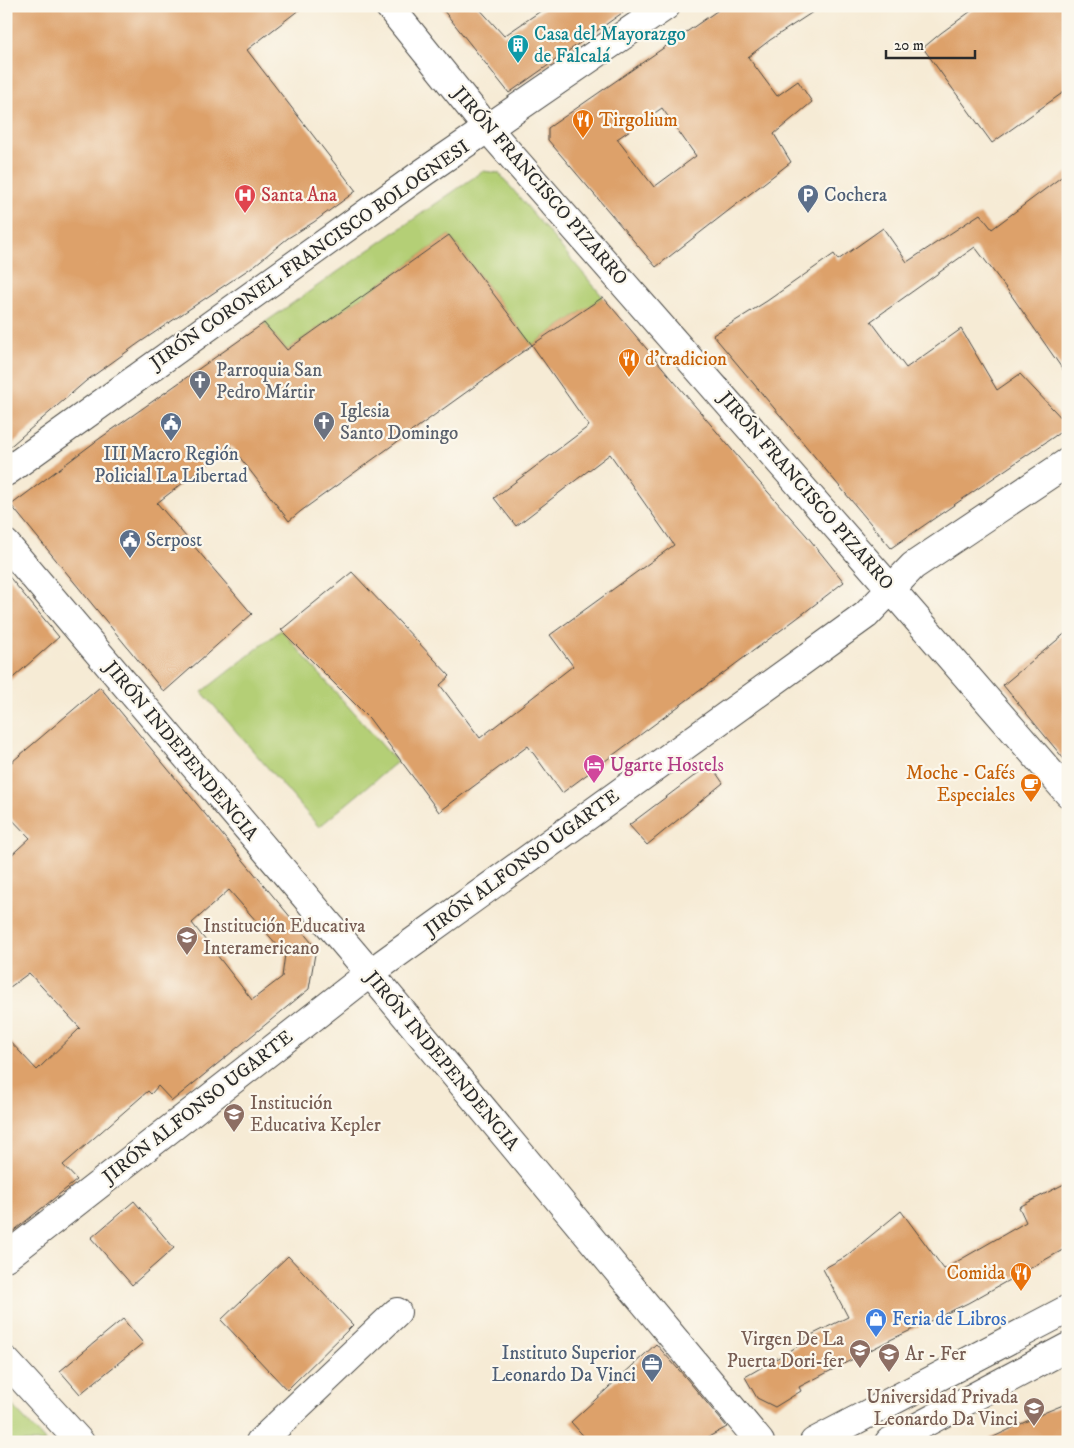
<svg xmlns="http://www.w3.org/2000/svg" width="1074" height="1448" viewBox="0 0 1074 1448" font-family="'IM FELL DW Pica',serif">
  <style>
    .green { fill: #b4cf76; stroke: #707d50 }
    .building { fill: #dda16b; fill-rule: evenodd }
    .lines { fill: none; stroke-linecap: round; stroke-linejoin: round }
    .street-casing { stroke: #494844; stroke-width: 30 }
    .secondary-casing { stroke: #494844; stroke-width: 30 }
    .primary-casing { stroke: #494844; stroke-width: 30 }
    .street { stroke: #fff; stroke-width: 28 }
    .secondary { stroke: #fff; stroke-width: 28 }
    .primary { stroke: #fff; stroke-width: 28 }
    .labels { text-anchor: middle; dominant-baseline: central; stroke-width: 4.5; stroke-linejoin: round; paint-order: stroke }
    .culture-label { font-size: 19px; fill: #0d838f; stroke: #fbf7ec; text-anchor: start }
    .food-label { font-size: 19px; fill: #c56008; stroke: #fbf7ec; text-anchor: start }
    .street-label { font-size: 19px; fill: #2b2b2b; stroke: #fbf7ec }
    .health-label { font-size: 19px; fill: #be3a42; stroke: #fbf7ec; text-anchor: start }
    .service-label { font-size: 19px; fill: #4e5e75; stroke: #fbf7ec; text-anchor: start }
    .worship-label { font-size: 19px; fill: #5b616d; stroke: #fbf7ec; text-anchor: start }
    .hotel-label { font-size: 19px; fill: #b23c85; stroke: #fbf7ec; text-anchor: start }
    .education-label { font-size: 19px; fill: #785e54; stroke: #fbf7ec; text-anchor: start }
    .shop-label { font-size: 19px; fill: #366cbe; stroke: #fbf7ec; text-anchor: start }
  </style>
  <rect width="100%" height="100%" fill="#fbf7ec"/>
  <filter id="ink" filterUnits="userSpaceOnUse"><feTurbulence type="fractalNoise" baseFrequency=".02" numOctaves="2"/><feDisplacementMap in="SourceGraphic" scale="10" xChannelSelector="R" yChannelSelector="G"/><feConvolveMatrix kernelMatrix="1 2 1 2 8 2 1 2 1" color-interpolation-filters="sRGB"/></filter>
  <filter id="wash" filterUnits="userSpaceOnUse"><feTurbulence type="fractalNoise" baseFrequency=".0096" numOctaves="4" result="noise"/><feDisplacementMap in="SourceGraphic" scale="20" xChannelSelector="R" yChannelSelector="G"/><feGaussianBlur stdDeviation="1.12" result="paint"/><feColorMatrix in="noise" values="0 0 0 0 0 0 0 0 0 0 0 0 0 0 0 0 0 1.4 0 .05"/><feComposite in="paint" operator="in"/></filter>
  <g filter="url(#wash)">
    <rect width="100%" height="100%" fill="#f6ebd5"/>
    <path class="green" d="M483 171 499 173 603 297 532 345 449 235 287 350 264 323Z
      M281 630 397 762 319 827 202 692Z
      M6 1399 46 1442H6Z"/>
    <g id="blocks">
      <path class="building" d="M6 6H304L247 50 356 191 314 222 288 238 255 265 139 343 86 381 6 450Z
        M440 6H477L504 36 548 6H632L509 93Z
        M724 6H822L770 40 748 57 777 96 798 81 812 102 774 134 791 162 656 267 548 140V128ZM662 108 696 156 654 187 617 139Z
        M978 6H1068V89L992 143 923 48 941 33Z
        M1068 172V377L1009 292 975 247 871 321 906 368 961 329 997 390 1020 374 1068 425V427L891 548 713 335 767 301 834 254 838 260 883 228 907 262 980 214 992 229Z
        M449 235 532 345 301 511 289 521 231 446 157 503 252 614 164 692 11 505 99 439 264 323 287 350Z
        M603 297 760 483 807 536 844 582 796 619 562 793 528 746 439 812 369 718 281 630 352 572 450 676 440 685 480 738 573 666 550 635 674 545 610 454 516 526 494 498 589 426 532 345Z
        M6 573 59 637 6 684Z
        M1068 631V764L1003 685Z
        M100 687 316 948 309 989 172 1101 158 1086 151 1094 148 1091 63 1165 77 1180 6 1237V1037L37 1070 80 1028 29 973 6 990V860L30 838 6 813V767ZM229 890 285 954 282 977 252 1000 192 923Z
        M710 764 723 783 647 845 629 825Z
        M1068 1182V1247L968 1303 888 1341 799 1387 801 1391 775 1407 757 1398 745 1377 805 1342 803 1339 848 1317 823 1269 845 1257 901 1211 944 1269 1026 1222 1019 1207Z
        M134 1201 174 1248 132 1285 91 1238Z
        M288 1256 353 1325 287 1390 221 1320Z
        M123 1319 143 1343 80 1394 60 1371Z
        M656 1344 686 1378 727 1427 699 1442H589L571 1422Z
        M1068 1403V1442H983L1046 1412Z"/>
    </g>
  </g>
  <g filter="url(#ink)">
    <use href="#blocks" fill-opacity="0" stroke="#494844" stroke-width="1"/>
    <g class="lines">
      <g class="street-casing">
        <path id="street" d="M389 6 488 129 891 589 1068 793
          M6 472 424 172 666 6
          M6 544 370 973 760 1442
          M6 1257 370 973 866 615 913 566 1068 462
          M260 1442 397 1312"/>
      </g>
      <g class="secondary-casing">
        <path id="secondary" d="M6 1361 80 1442"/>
      </g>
      <g class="primary-casing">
        <path id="primary" d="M814 1442 1068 1309
          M889 1442 1068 1347"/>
      </g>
      <use href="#street" class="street"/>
      <use href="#secondary" class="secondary"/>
      <use href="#primary" class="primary"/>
    </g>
  </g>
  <defs>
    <g id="building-pin" transform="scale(1.125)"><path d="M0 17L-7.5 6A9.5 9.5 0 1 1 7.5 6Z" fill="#0f9aa8" stroke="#fbf7ec"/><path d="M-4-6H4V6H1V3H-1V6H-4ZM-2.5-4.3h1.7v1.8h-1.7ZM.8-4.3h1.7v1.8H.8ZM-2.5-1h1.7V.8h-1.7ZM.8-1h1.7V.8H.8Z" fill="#fff"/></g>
    <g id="restaurant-pin" transform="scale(1.125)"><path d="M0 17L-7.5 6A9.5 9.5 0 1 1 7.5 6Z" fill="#e8710a" stroke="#fbf7ec"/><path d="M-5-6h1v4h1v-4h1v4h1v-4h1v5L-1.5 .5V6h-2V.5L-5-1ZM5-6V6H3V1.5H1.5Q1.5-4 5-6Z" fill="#fff"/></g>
    <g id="hospital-pin" transform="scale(1.125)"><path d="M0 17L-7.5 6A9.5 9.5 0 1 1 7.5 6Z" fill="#e0444e" stroke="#fbf7ec"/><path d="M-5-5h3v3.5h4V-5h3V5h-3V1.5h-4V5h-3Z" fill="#fff"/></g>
    <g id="parking-pin" transform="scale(1.125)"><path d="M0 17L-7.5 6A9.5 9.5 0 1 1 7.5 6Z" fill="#5c6f8a" stroke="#fbf7ec"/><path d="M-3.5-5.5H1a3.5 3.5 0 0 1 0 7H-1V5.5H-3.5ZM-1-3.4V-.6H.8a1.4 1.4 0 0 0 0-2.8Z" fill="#fff"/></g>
    <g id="church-pin" transform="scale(1.125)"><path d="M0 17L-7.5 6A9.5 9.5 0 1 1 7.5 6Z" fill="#6b7280" stroke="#fbf7ec"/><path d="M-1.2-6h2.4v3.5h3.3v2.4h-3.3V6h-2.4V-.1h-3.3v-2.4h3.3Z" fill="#fff"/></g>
    <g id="civic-pin" transform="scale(1.125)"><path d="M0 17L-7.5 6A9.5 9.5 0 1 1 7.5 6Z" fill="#5c6f8a" stroke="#fbf7ec"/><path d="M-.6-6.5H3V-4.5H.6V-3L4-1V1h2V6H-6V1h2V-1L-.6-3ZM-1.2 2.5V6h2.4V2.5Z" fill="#fff"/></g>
    <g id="hotel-pin" transform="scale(1.125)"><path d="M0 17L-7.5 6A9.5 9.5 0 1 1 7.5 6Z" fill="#d1479c" stroke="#fbf7ec"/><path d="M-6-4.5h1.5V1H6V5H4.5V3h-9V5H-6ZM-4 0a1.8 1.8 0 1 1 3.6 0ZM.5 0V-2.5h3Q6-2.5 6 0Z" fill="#fff"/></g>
    <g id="cafe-pin" transform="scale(1.125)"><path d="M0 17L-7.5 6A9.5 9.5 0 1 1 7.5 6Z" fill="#e8710a" stroke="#fbf7ec"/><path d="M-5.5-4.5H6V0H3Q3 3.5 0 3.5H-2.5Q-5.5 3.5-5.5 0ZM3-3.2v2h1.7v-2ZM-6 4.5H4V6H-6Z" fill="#fff"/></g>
    <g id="school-pin" transform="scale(1.125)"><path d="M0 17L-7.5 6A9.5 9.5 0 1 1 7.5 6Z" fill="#8d6e63" stroke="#fbf7ec"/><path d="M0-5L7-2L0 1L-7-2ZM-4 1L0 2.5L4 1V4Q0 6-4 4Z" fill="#fff"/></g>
    <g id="shop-pin" transform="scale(1.125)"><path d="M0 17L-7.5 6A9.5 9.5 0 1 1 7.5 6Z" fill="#3f7fe0" stroke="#fbf7ec"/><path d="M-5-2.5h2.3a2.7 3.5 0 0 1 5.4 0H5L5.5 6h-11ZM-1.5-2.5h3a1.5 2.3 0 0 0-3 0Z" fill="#fff"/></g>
    <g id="office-pin" transform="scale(1.125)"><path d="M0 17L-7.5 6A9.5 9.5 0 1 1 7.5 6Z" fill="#5c6f8a" stroke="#fbf7ec"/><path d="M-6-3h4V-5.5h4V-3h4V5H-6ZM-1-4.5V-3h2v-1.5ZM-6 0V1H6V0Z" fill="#fff"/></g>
  </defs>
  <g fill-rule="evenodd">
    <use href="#building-pin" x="518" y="45"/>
    <use href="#restaurant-pin" x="583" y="120"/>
    <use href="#hospital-pin" x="245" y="195"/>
    <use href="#parking-pin" x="808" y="195"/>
    <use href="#restaurant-pin" x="629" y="359"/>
    <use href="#church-pin" x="200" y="381"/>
    <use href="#church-pin" x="324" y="422"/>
    <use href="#civic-pin" x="171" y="423"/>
    <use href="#civic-pin" x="130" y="540"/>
    <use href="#hotel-pin" x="594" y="765"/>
    <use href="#cafe-pin" x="1031" y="784"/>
    <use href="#school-pin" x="187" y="937"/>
    <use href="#school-pin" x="234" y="1114"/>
    <use href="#restaurant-pin" x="1021" y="1273"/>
    <use href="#shop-pin" x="876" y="1319"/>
    <use href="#school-pin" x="860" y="1350"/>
    <use href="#school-pin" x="889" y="1354"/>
    <use href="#office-pin" x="652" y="1364"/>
    <use href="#school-pin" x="1034" y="1408"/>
  </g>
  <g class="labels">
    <g class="culture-label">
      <text x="534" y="34">Casa del Mayorazgo<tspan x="534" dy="22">de Falcalá</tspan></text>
    </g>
    <g class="food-label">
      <text x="599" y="120">Tirgolium</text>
      <text x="645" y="359">d'tradicion</text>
      <text x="1015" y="773" text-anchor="end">Moche - Cafés<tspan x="1015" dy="22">Especiales</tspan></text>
      <text x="1005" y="1273" text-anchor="end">Comida</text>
    </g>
    <g class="street-label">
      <text transform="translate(540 186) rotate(49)">JIRÓN FRANCISCO PIZARRO</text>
      <text transform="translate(310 255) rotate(-35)">JIRÓN CORONEL FRANCISCO BOLOGNESI</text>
      <text transform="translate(806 491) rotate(49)">JIRÓN FRANCISCO PIZARRO</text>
      <text transform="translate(181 751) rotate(50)">JIRÓN INDEPENDENCIA</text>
      <text transform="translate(522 863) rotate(-36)">JIRÓN ALFONSO UGARTE</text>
      <text transform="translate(442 1061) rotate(50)">JIRÓN INDEPENDENCIA</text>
      <text transform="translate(198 1107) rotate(-38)">JIRÓN ALFONSO UGARTE</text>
    </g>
    <g class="health-label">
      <text x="261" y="195">Santa Ana</text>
    </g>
    <g class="service-label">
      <text x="824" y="195">Cochera</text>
      <text x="171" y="454" text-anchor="middle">III Macro Región<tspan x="171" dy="22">Policial La Libertad</tspan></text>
      <text x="146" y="540">Serpost</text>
      <text x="636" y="1353" text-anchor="end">Instituto Superior<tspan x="636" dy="22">Leonardo Da Vinci</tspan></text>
    </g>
    <g class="worship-label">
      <text x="216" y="370">Parroquia San<tspan x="216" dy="22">Pedro Mártir</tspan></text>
      <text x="340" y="411">Iglesia<tspan x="340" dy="22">Santo Domingo</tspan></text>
    </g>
    <g class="hotel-label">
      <text x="610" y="765">Ugarte Hostels</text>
    </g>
    <g class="education-label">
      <text x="203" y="926">Institución Educativa<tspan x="203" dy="22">Interamericano</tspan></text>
      <text x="250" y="1103">Institución<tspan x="250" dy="22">Educativa Kepler</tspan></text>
      <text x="844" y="1339" text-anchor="end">Virgen De La<tspan x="844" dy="22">Puerta Dori-fer</tspan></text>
      <text x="905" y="1354">Ar - Fer</text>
      <text x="1018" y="1397" text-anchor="end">Universidad Privada<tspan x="1018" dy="22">Leonardo Da Vinci</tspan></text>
    </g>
    <g class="shop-label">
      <text x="892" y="1319">Feria de Libros</text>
    </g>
  </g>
  <rect width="1074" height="1448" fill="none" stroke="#fbf7ec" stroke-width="25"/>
  <path d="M886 50v8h89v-8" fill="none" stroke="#2b2b2b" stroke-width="2.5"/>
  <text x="894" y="50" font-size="15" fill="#2b2b2b" stroke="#fbf7ec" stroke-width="4" paint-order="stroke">20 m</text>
</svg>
